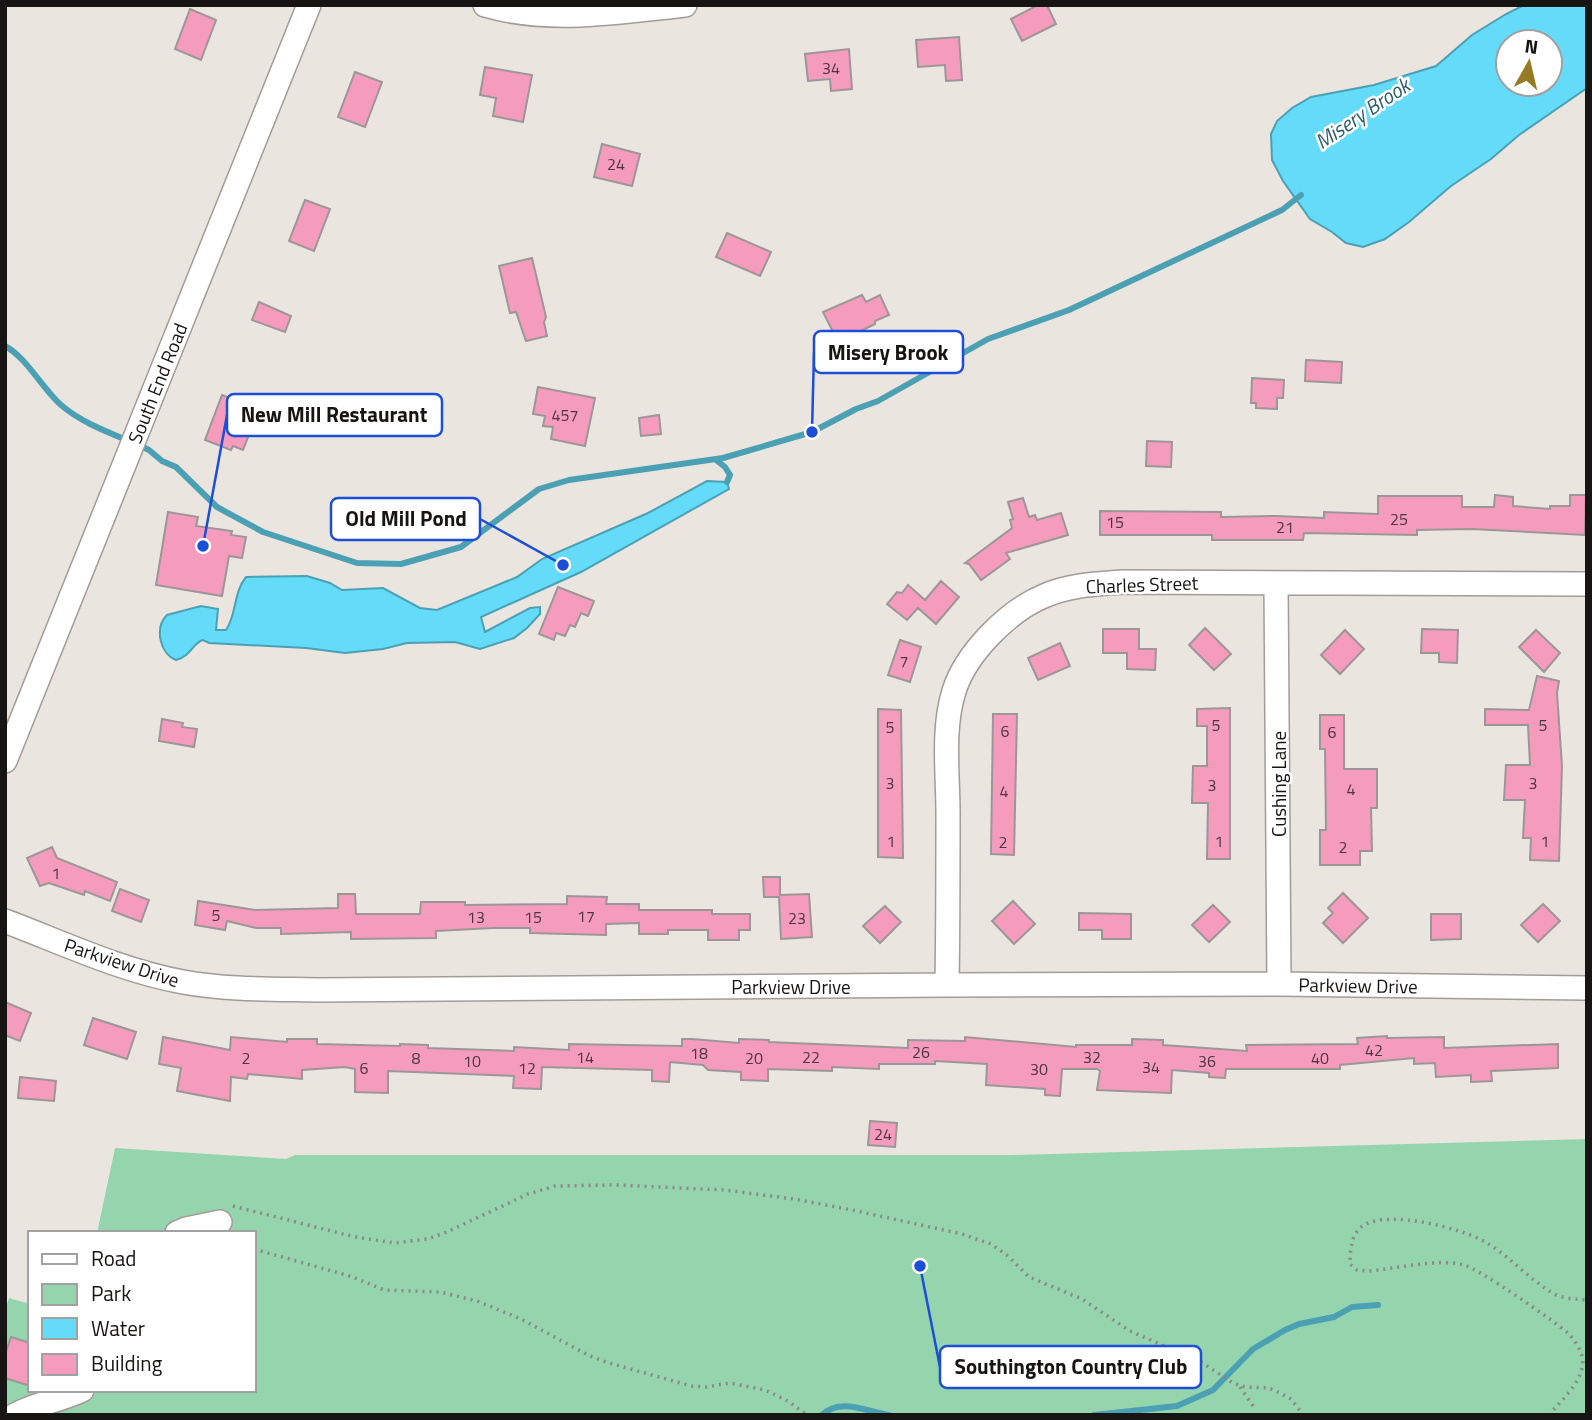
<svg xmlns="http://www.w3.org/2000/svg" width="1592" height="1420" viewBox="0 0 1592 1420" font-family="'Titillium Web',sans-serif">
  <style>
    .green { fill: #94d5ad }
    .water { fill: #63dbf9; stroke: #4ca0b4; stroke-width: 2; fill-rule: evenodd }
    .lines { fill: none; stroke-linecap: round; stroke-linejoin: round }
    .stream { stroke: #4ca0b4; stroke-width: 6 }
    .building { fill: #f59bbc; stroke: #9d9698; stroke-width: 2 }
    .minor-casing { stroke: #a29c98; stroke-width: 26 }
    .path { stroke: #8d8885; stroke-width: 3.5; stroke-dasharray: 2 5; stroke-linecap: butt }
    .minor { stroke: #fff; stroke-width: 23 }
    .labels { text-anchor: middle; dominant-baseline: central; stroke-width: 5; stroke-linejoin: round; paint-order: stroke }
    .number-label { font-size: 16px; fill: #4e363d }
    .street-label { font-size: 19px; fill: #171513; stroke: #fff }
    .water-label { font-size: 21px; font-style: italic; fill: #2c5f6c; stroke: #fff }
    .leader { fill: none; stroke: #1d4ed8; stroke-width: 2.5 }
    .callout-dot { fill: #1d4ed8; stroke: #fff; stroke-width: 2.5 }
    .callout { fill: #fff; stroke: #1d4ed8; stroke-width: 2.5 }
    .callout-label { font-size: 21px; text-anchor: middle; font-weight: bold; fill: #171513 }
  </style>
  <rect width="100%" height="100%" fill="#ebe5e0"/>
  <path class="green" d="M1587 1139V1415H5V1311L9 1298 30 1304V1390H254V1233H97L115 1148 286 1159 295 1155H1012Z"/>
  <path class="water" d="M1524 5H1587V88L1519 135 1491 159 1451 186 1409 222 1385 239 1363 247 1346 243 1332 232 1310 219 1283 181 1272 160 1271 134 1277 121 1292 108 1311 97 1374 85 1436 66 1472 35 1506 14ZM1508 42H1550V84H1508Z
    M707 481 727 482 729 489 581 572 481 617 485 632 530 608 540 607V614L527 628 514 638 480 649 455 642 407 643 383 649 345 653 306 648 209 643 203 640C192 643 192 656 176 660 160 654 154 628 167 615L201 606 218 609 216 630H226C237 614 233 593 246 577L307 576 330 583 342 590 383 588 420 608 437 610 517 577 542 559 648 513Z"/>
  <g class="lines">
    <path class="stream" d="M5 346C26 357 42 388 61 405 81 422 105 431 129 441
      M139 445 149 450 162 461 176 467 217 507 263 532 357 563 401 564 461 547 539 489 569 480 723 458 812 432 856 409 878 401 988 339 1069 310 1282 210 1301 195
      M716 460 725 467 730 475 727 482
      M822 1415C841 1397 867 1412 889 1415
      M1094 1415 1177 1406 1213 1390 1253 1349 1285 1330 1299 1324 1334 1317 1352 1307 1378 1305"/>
  </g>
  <path class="building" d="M1038 5H1047L1056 24 1022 41 1011 19Z
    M190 9 216 20 201 60 175 49Z
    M959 37 962 80 946 81 945 65 918 67 916 40Z
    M849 49 852 89 831 91 830 79 808 81 805 54Z
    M485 67 532 75 523 122 493 116 496 98 480 95Z
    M355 72 382 82 365 127 338 117Z
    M602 144 640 154 632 186 594 177Z
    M305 200 330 209 314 251 289 241Z
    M727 233 771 252 760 276 716 257Z
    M532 258 546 317 544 322 547 336 526 341 516 312 510 313 499 266Z
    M862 295 866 302 880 295 889 315 875 321V324L838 342 823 312Z
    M259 302 291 316 285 332 252 320Z
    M1306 360 1342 362 1341 383 1305 381Z
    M1252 378 1284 380 1283 398H1277V409L1256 408V403H1251Z
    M538 387 595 398 585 446 551 439 553 427 543 426 545 416 533 414Z
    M222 395 248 405 240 428 250 432 243 450 233 446 231 450 205 440Z
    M659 415 661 434 641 436 639 418Z
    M1147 441 1172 442 1171 467 1146 466Z
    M1495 495 1513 497V506L1550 509V506H1570V495H1586L1585 535 1472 529 1417 530V535L1304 533 1303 540H1212V535H1100V511L1221 512V517L1276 516 1324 518V512L1378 514V496H1462V507H1494Z
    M1023 498 1029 517 1035 515 1037 520 1061 513 1068 535 1006 553 1010 559 981 580 969 564 965 563 1012 528 1010 520 1013 519 1008 502Z
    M168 512 198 517 196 526 232 531 231 535 246 537 242 558 229 556 222 596 156 585Z
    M941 581 959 597 936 624 918 608 907 620 887 604 897 592 902 593 908 585 925 600Z
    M558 587 594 601 588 616 581 613 575 627 570 625 565 636 556 633 554 640 539 634Z
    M1205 628 1231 654 1214 670 1189 645Z
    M1103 629H1139V649H1156L1155 670 1127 669V653H1103Z
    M1422 629 1458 630 1457 663 1439 662V653H1421Z
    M1345 630 1364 649 1340 674 1321 655Z
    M1536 630 1560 653 1544 672 1519 647Z
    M900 640 921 647 910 682 888 675Z
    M1060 643 1070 666 1038 680 1028 658Z
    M1537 676 1559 681 1557 693 1562 766 1559 861 1530 860 1531 838H1523L1525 800H1504L1506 765H1530L1528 725H1485V709L1529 710Z
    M1230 708V859H1207L1208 803H1192L1193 766H1207V726H1197V709Z
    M878 709 901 710 903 858 878 857Z
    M993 714H1017L1014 855 991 854Z
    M1320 715H1344V769H1377V808H1371L1372 851H1360V865H1320V830H1326L1325 749H1320Z
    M162 719 183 723 182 727 197 729 194 747 159 741Z
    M52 847 57 858 117 882 110 901 85 891 84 895 49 883 40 886 27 858Z
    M763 877H780V895L809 894 812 937 781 939 779 897H764Z
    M120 889 149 900 141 922 112 911Z
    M1343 893 1368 918 1343 943 1323 923 1333 913 1328 908Z
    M338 894H355L356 914H420L421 902H465V905L567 904V896L607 897 606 904H639V910H712V914H750V930H739V940H708V930H668V934H639V923L606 924V935L530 933V928H493L436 931V938L351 939V932L281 934V928H256L227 921 225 930 195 925 198 901 255 910 338 908Z
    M1013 901 1035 924 1014 944 992 921Z
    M1543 904 1560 921 1538 942 1521 925Z
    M1213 905 1230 922 1209 942 1192 925Z
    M885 906 901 922 880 943 863 926Z
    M1079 913 1131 914V939H1102V930H1079Z
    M1431 914H1461V939L1431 940Z
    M5 1002 31 1013 20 1041 5 1035Z
    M93 1018 136 1032 127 1059 84 1045Z
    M1387 1036V1038L1444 1037V1048L1558 1044V1068L1491 1071 1492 1081 1471 1082V1075L1436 1077 1435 1063 1414 1064V1058L1340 1065V1069H1226L1225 1078 1209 1077V1073L1172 1070 1171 1093 1097 1090 1100 1071 1097 1069H1062L1060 1096 1045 1095V1089L986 1085 987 1064 935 1061V1064H879V1069L832 1067V1071L768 1069V1081L741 1080V1072L708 1070 703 1065 670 1062 669 1082 652 1081V1070L542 1067 541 1089 513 1088 514 1076 388 1071V1093L355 1092V1069L345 1067 302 1070V1079L248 1074 247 1079 231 1077 230 1101 177 1091 181 1068 159 1064 163 1037 230 1050 231 1037 287 1042V1039H317V1044L400 1046V1044L428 1045V1048L514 1051V1047L569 1050V1044L682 1046V1039H692L739 1043V1039L769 1040V1042L908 1048V1040L965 1041V1037L1076 1047V1045H1132V1039L1163 1040V1045L1247 1051 1246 1045 1358 1044 1357 1038Z
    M20 1077 56 1081 54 1101 18 1098Z
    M870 1121 897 1123 895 1147 868 1145Z
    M11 1337 30 1343V1386L5 1378V1355Z"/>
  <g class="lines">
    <g class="minor-casing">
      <path id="minor" d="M485 5C550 24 620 12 685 5
        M1276 583 1279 984
        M5 761 309 5
        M5 921C63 943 122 971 183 982 227 990 272 989 317 990L947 985 1279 984 1587 988
        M947 985C948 928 948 871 948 813 948 774 942 729 954 691 966 653 1008 611 1044 596 1069 585 1095 584 1122 582L1587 584
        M177 1233 186 1229 220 1222
        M15 1415C36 1403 60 1401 82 1390"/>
    </g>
    <path class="path" d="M233 1206 355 1237 395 1243 427 1239 447 1232 528 1194 555 1186 616 1185 725 1190 794 1199 852 1210 962 1234 991 1244 1008 1256 1029 1277 1082 1299 1130 1331 1201 1362 1233 1383 1245 1387 1269 1388 1280 1393 1291 1399 1303 1415
      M254 1249 353 1277 384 1290 440 1292 477 1301 521 1319 590 1356 606 1362 691 1386 706 1387 730 1383 765 1390 788 1401 807 1415
      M1240 1387 1256 1410
      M1549 1415C1562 1399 1587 1379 1582 1356 1580 1348 1573 1338 1568 1333 1554 1321 1478 1268 1464 1265 1438 1258 1395 1269 1368 1271L1357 1270 1350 1264C1350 1250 1351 1233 1364 1225 1389 1210 1463 1228 1487 1243 1510 1257 1528 1278 1551 1292 1561 1299 1575 1299 1587 1300"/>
    <use href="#minor" class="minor"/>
  </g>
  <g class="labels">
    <g class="number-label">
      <text x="831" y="68">34</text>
      <text x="616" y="164">24</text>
      <text x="565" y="415">457</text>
      <text x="1399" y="519">25</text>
      <text x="1115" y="522">15</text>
      <text x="1285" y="527">21</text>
      <text x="904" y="661">7</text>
      <text x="1216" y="725">5</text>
      <text x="1543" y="725">5</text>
      <text x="890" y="727">5</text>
      <text x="1005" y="731">6</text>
      <text x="1332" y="732">6</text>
      <text x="890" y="783">3</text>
      <text x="1533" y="783">3</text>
      <text x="1212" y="785">3</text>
      <text x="1351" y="789">4</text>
      <text x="1004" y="791">4</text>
      <text x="891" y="841">1</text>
      <text x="1219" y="841">1</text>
      <text x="1545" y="841">1</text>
      <text x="1003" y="842">2</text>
      <text x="1343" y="847">2</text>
      <text x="56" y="873">1</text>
      <text x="216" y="915">5</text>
      <text x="586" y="916">17</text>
      <text x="476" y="917">13</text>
      <text x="533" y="917">15</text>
      <text x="797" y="918">23</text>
      <text x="1374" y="1050">42</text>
      <text x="921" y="1052">26</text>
      <text x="699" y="1053">18</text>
      <text x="585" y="1057">14</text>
      <text x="811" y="1057">22</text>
      <text x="1092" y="1057">32</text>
      <text x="246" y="1058">2</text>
      <text x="416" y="1058">8</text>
      <text x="754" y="1058">20</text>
      <text x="1320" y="1058">40</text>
      <text x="472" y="1061">10</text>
      <text x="1207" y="1061">36</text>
      <text x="1151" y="1067">34</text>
      <text x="364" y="1068">6</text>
      <text x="527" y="1068">12</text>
      <text x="1039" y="1069">30</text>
      <text x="883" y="1134">24</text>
    </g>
    <g class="street-label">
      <text transform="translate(157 383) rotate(-68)">South End Road</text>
      <text transform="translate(1142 584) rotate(-2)">Charles Street</text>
      <text transform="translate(1278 784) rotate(-90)">Cushing Lane</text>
      <text transform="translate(122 962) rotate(18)">Parkview Drive</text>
      <text transform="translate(1358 985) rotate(1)">Parkview Drive</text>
      <text x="791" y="986">Parkview Drive</text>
    </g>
    <g class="water-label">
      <text transform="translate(1362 113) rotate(-34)">Misery Brook</text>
    </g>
  </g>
  <path class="leader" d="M812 432L814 352M203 546L227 415M563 565L480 519M920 1266L940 1367"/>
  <g class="callout-dot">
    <circle cx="812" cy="432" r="7"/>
    <circle cx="203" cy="546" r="7"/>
    <circle cx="563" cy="565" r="7"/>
    <circle cx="920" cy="1266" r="7"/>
  </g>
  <g class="callout">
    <rect x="814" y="331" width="149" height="42" rx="7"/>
    <rect x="227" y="394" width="215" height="42" rx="7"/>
    <rect x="331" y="498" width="149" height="42" rx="7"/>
    <rect x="940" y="1346" width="261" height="42" rx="7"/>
  </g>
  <g class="callout-label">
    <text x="888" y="360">Misery Brook</text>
    <text x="334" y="422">New Mill Restaurant</text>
    <text x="406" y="526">Old Mill Pond</text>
    <text x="1071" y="1374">Southington Country Club</text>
  </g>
  <rect width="1592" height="1420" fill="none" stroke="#171513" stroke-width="14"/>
  <rect x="28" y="1231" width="228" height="161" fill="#ffffff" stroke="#a2a1a1" stroke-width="2"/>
  <rect x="42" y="1254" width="35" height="10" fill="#ffffff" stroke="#a2a1a1" stroke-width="2"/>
  <text x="91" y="1266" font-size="21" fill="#171513">Road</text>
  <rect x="42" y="1284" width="35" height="21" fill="#94d5ad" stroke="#a2a1a1" stroke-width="2"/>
  <text x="91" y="1301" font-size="21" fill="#171513">Park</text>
  <rect x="42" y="1318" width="35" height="21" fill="#63dbf9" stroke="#a2a1a1" stroke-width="2"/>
  <text x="91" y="1336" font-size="21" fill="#171513">Water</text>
  <rect x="42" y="1354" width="35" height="21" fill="#f59bbc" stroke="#a2a1a1" stroke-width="2"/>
  <text x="91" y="1371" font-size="21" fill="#171513">Building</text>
  <g transform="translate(1529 63) rotate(8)"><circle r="33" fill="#ffffff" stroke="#a2a1a1" stroke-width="2"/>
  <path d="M0-5L12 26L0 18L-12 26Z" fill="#967b23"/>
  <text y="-10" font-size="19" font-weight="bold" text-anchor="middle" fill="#171513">N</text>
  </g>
</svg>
